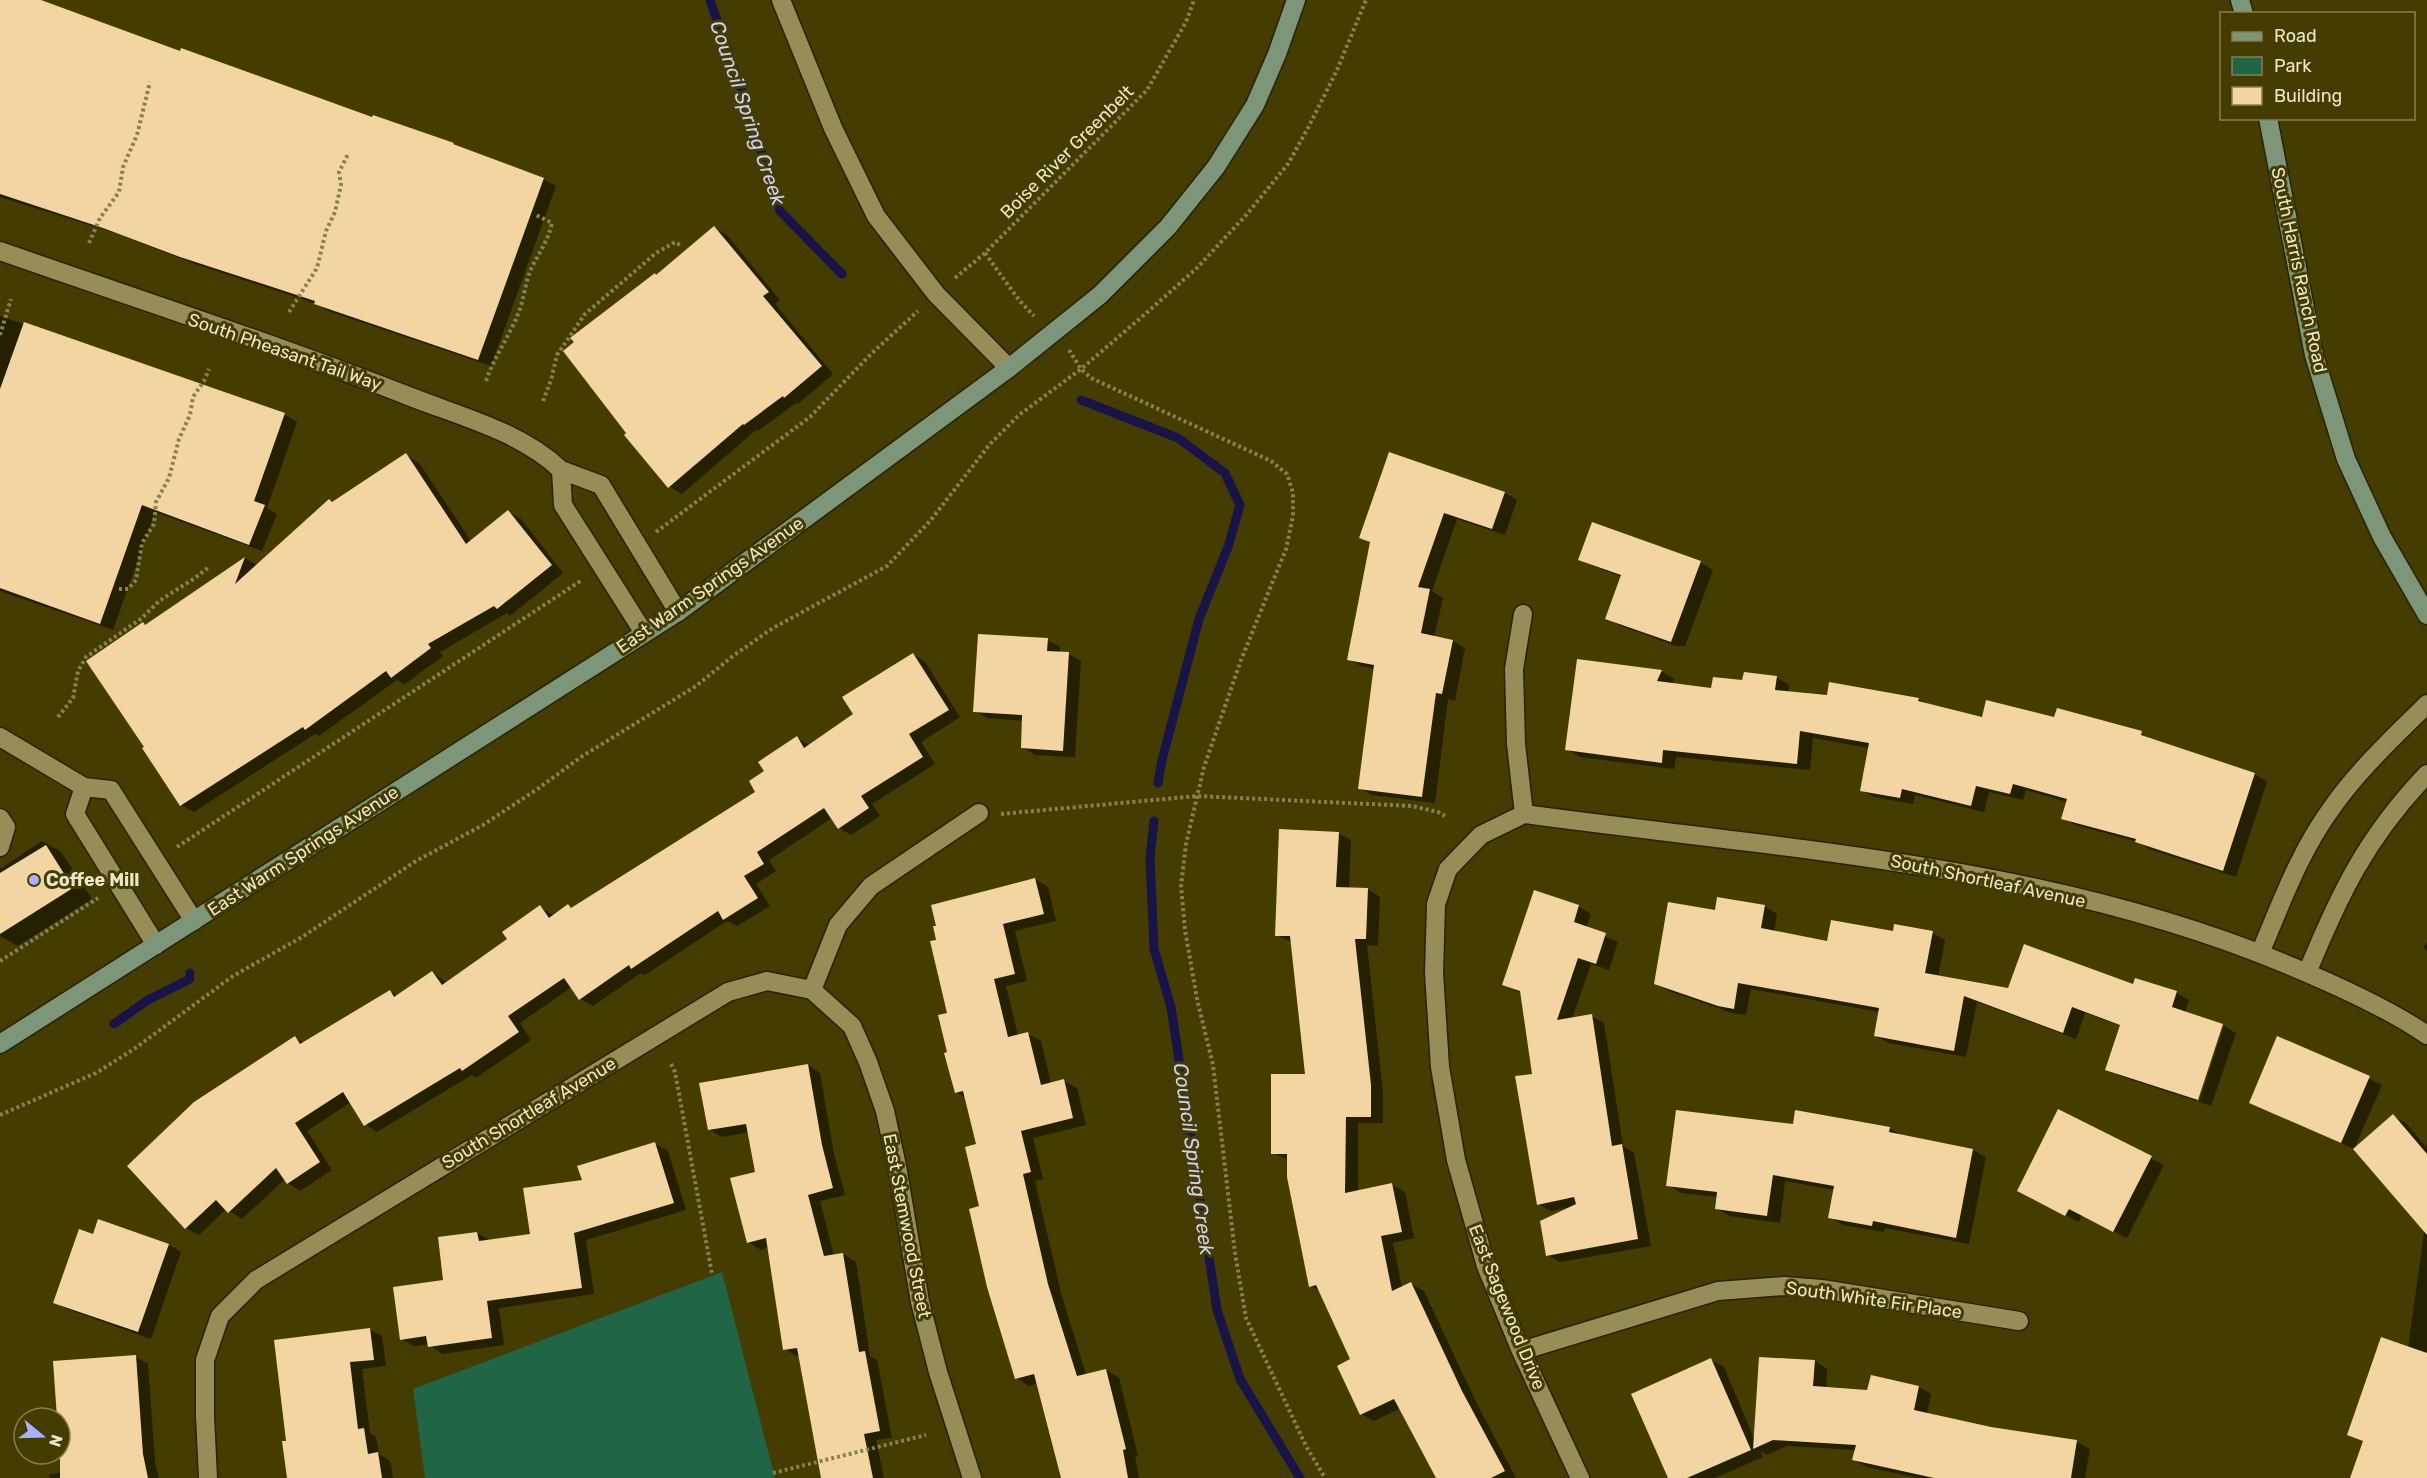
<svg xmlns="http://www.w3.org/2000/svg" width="2427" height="1478" viewBox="0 0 2427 1478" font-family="Rubik,sans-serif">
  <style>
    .green { fill: #206546 }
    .shadow { fill: #0007 }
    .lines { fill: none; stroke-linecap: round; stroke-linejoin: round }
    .stream { stroke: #191448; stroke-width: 9 }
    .building { fill: #f3d5a3 }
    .lane-casing { stroke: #272307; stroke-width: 21 }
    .street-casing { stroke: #272307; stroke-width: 21 }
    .secondary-casing { stroke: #272307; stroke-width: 21 }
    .path { stroke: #878152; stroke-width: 4; stroke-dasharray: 3 3; stroke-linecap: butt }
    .lane { stroke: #968e58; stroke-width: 18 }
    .street { stroke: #968e58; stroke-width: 18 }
    .secondary { stroke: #7d9578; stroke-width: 18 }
    .poi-dot { fill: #aab0fb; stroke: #443c00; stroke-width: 2 }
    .labels { text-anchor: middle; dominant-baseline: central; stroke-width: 6; stroke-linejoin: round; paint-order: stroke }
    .street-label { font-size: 18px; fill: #ebe7cb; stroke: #443c00 }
    .poi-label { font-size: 18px; font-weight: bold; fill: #ebe7cb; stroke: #443c00; text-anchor: start }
    .water-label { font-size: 20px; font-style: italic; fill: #ced2f5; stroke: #443c00 }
  </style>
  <rect width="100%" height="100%" fill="#443c00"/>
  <path class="green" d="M722 1272 775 1478H425L413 1389Z"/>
  <path class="shadow" d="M0 0H33L373 119 374 117 453 144 463 150 543 179 556 186 491 366 328 311 314 303 195 264 118 234 0 197Z
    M714 228 727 235 780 300 775 304 833 374 798 404 796 403 758 431 756 430 682 494 669 486 657 276Z
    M0 316 284 414 297 422 267 508 277 514 262 551 155 512 113 630 0 591Z
    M406 455 419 463 471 541 508 512 521 519 563 573 510 616 507 613 440 652 443 656 405 684 397 680 319 736 315 734 194 812 181 805 146 747V626L245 558 257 565 334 503Z
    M1505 493 1517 500 1505 535 1457 519 1432 591 1443 598 1434 637 1453 641 1465 648 1455 701 1448 699 1435 803 1372 795 1359 788 1375 669 1361 666 1349 659 1372 544 1361 537Z
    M1580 559 1700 562 1713 570 1685 646H1676L1619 625 1607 618 1622 577 1593 566Z
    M1047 640 1060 647V653L1068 654 1081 661 1075 757 1035 755 1022 747 1024 721 987 718 975 711Z
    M913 654 925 662 960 717 921 742 935 764 872 804 880 816 851 835 839 828 832 818 769 860 776 871 756 884 770 906 737 926 727 921 645 975 641 973 593 1006 580 999 572 987 520 1023 531 1040 476 1078 472 1075 377 1132 365 1124 351 1102 307 1131 332 1170 300 1191 288 1183 285 1179 242 1219 226 1209 199 1235 186 1228 129 1166 295 1038 304 1043 390 991 398 996 432 972 447 983 509 940 540 907 554 916 568 906 573 909 758 792 767 772 797 738 810 746 855 714Z
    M1661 671 1674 679 1671 685 1713 690 1743 682 1776 677 1789 685 1788 693 1918 699 1929 705 1983 719H2055L2141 733 2154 741 2255 774 2267 782 2236 877 2149 849 2138 842 2075 825 2063 818 2067 802 2026 790 2023 800 1989 792 1984 812 1915 795 1913 804 1874 797 1861 790 1869 748 1813 738 1810 770 1676 757 1674 769 1580 757 1567 749Z
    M1338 833 1351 840 1349 889H1368L1380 897 1378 946 1367 945 1383 1093V1123H1358V1192L1392 1185 1405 1192 1414 1238 1393 1243 1402 1288 1411 1284 1424 1291 1475 1400 1516 1478H1438L1401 1408 1374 1421 1361 1414 1352 1360 1321 1292 1311 1286 1288 1160 1273 1153 1307 1075 1292 942 1276 935Z
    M42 841 61 852 92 899 18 946 0 936V869Z
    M1035 879 1048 887 1056 921 1015 931 1027 981 1006 986 1018 1036 1028 1034 1041 1041 1051 1084 1064 1081 1077 1088 1086 1125 1033 1138 1043 1179 1035 1181 1061 1293 1086 1375 1106 1370 1119 1378 1138 1456 1135 1457 1139 1478H1063L1038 1383 1029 1386 1016 1378 981 1207 978 1145 966 1098 956 1092 949 1053 948 1014 938 941Z
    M1578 906 1591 914 1586 928 1618 942 1609 970 1591 964 1572 1019 1591 1016 1604 1023 1623 1146 1634 1153 1651 1246 1560 1262 1547 1255 1570 1207 1551 1211 1538 1204 1534 1075 1522 994 1504 985Z
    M1764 906 1777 914 1774 932 1828 942 1894 933H1933L1945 940 1938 977 2009 990 2134 986 2136 980 2177 993 2189 1000 2185 1013 2223 1025H2221L2196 1101 2120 1076 2107 1069 2121 1026 2085 1013 2076 1039 1977 1002 1966 1057 1889 1043 1876 1036 1880 1012 1751 989 1746 1015 1732 1013 1669 991 1656 984 1716 911Z
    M2427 942V951L2423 948Z
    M2224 1026 2236 1033 2211 1106 2199 1102Z
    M2278 1038 2382 1085 2354 1149 2250 1102Z
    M808 1065 820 1073 834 1154 845 1195 820 1201 834 1256 843 1254 856 1262 870 1356 877 1360 892 1438 876 1440 884 1478H822L800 1356H797L784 1349 769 1247 761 1250 748 1242 757 1173 749 1132 722 1137 709 1129Z
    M2059 1111 2164 1165 2127 1238 2082 1215 2079 1222 2031 1198Z
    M2393 1116 2406 1123 2426 1147 2427 1145V1478H2351L2364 1442 2349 1434 2408 1348 2425 1226Z
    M1794 1126 1889 1128 1903 1136 1973 1150 1986 1157 1969 1244 1885 1228 1884 1232 1843 1225 1830 1217 1835 1190 1785 1181 1780 1223 1730 1216 1717 1209 1718 1197 1681 1193 1668 1185Z
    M655 1144 668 1151 686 1210 586 1240 594 1294 499 1308 504 1345 442 1354 429 1344 414 1346 401 1339 445 1281 477 1233 491 1241 532 1235 584 1181Z
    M99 1220 169 1245 181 1252 151 1339 67 1309 55 1302 93 1236Z
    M369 1329 382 1336 386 1366 362 1369 370 1433 376 1437 379 1454 390 1461 393 1478H289L288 1442Z
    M136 1357 148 1364 155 1462 159 1478H50L49 1475 62 1472 60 1418H58Z
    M1711 1360 1724 1367 1755 1441 1815 1361 1827 1369 1826 1389 1869 1391 1919 1387 1931 1394 1927 1414 1991 1428 2077 1442 2090 1449 2085 1478H1918L1867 1467 1854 1460 1856 1450 1787 1446 1767 1455 1760 1450 1763 1457 1715 1478H1670Z"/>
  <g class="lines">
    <path class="stream" d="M710 0 745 101 780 211 842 274
      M1081 400 1178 438 1225 473 1240 505 1228 547 1199 619 1162 760 1158 783
      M1154 821 1150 858 1154 949 1171 1007 1217 1310 1240 1379 1300 1478
      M114 1024 148 1000 190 979V973"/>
  </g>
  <path class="building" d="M0 0H41L180 51 181 48 372 117 373 115 454 143 453 144 544 178 478 360 314 304 315 301 180 257 103 228 0 194Z
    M714 226 769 292 763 296 822 366 784 398 783 396 744 425 743 424 668 488 624 435 626 433 563 351 574 342 570 338 655 273 656 275Z
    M24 322 285 413 254 501 265 505 249 545 142 505 100 624 0 588V389Z
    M1389 452 1505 492 1492 529 1444 513 1418 587 1430 589 1421 633 1453 640 1442 694 1436 693 1422 797 1358 789 1374 665 1347 660 1370 542 1359 538Z
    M406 453 466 544 508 510 552 565 497 609 494 606 428 644 431 648 391 678 386 671 305 730 303 727 180 806 142 748 144 747 86 661 143 622 145 625 245 557 235 584 329 499 332 502Z
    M1592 522 1701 561 1671 642 1605 619 1621 575 1578 560Z
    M978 634 1048 638 1047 651 1069 652 1063 751 1021 748 1022 715 973 712Z
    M913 653 949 710 909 734 923 757 861 796 869 808 838 829 824 808 757 852 764 864 744 876 758 898 723 920 718 911 631 969 629 965 579 1000 564 978 508 1016 519 1032 462 1071 460 1068 364 1126 343 1092 295 1123 320 1162 287 1184 276 1168 228 1213 216 1200 185 1229 127 1166 194 1102 295 1036 300 1044 390 990 394 997 432 971 442 985 507 939 502 932 540 905 549 918 568 904 571 908 755 792 749 781 764 771 758 762 797 736 804 748 853 714 842 697Z
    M1577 659 1662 670 1657 681 1711 688 1713 677 1742 680 1744 672 1777 676 1775 690 1827 695 1829 682 1919 698 1918 701 1982 717 1986 700 2054 717 2057 708 2142 731 2141 735 2255 773 2223 871 2135 842 2136 839 2061 819 2067 799 2013 784 2010 794 1976 786 1971 806 1902 789 1900 798 1860 791 1869 743 1800 731 1797 764 1663 750 1662 763 1565 750Z
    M1279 829 1339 832 1336 887 1368 888 1366 939H1355L1371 1085V1117H1346L1345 1193 1392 1183 1402 1232 1381 1236 1392 1291 1411 1282 1462 1391 1505 1471 1491 1478H1436L1394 1399 1360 1415 1337 1366 1350 1359 1316 1285 1309 1287 1287 1177V1154H1271V1074H1305L1290 936H1275Z
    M46 845 73 888 0 934V873Z
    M1035 878 1044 914 1003 924 1015 974 994 979 1008 1037 1028 1032 1041 1085 1064 1079 1073 1118 1021 1131 1031 1172 1023 1174 1048 1284 1077 1376 1106 1369 1126 1449 1123 1450 1128 1478H1061L1034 1374 1015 1379 987 1287 969 1209 979 1206 965 1147 976 1144 963 1091 955 1093 944 1053 947 1052 938 1015 947 1013 930 941 936 940 933 926H936L931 905Z
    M1534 890 1579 905 1574 922 1606 933 1596 964 1578 958 1557 1020 1592 1014 1612 1146 1622 1144 1638 1239 1546 1256 1540 1221 1576 1204 1574 1197 1537 1205 1515 1076 1532 1074 1520 991 1502 985Z
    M1717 897 1765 905 1761 928 1827 941 1831 920 1893 931 1894 924 1933 931 1925 973 2008 988 2024 944 2133 984 2135 978 2177 991 2172 1007 2223 1024 2198 1100 2105 1070 2120 1025 2072 1007 2063 1033 1964 996 1954 1051 1874 1036 1879 1008 1738 983 1734 1009 1718 1006 1654 984 1668 902 1715 910Z
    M2277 1036 2370 1076 2341 1143 2249 1103Z
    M808 1064 822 1145 833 1188 808 1195 824 1256 843 1253 859 1352 865 1351 880 1431 864 1434 873 1478H821L797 1348 783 1350 766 1238 747 1243 730 1178 755 1172 746 1124 708 1130 699 1083Z
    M2058 1109 2152 1156 2113 1232 2069 1209 2065 1216 2017 1191Z
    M1676 1110 1793 1124 1795 1110 1890 1127 1889 1132 1973 1149 1956 1238 1873 1221 1872 1226 1828 1218 1834 1186 1773 1175 1767 1216 1715 1209 1717 1192 1666 1186Z
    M2393 1114 2427 1154V1235L2353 1149Z
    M655 1142 674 1203 574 1233 582 1288 487 1301 492 1338 428 1347 426 1336 400 1340 393 1287 443 1280 438 1237 477 1232 479 1241 530 1234 523 1188 582 1180 577 1166Z
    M98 1219 169 1244 138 1332 53 1303 79 1229 93 1234Z
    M370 1328 374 1360 350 1362 358 1429 364 1428 368 1454 378 1452 382 1478H287L282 1441H286L274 1340Z
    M2381 1337 2427 1353V1478H2350L2363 1441 2347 1435Z
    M136 1355 143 1454 148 1478H60V1418H57L53 1361Z
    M1759 1357 1815 1360 1813 1386 1867 1390 1871 1375 1919 1386 1914 1410 1991 1427 2077 1440 2071 1478H1934L1852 1460 1856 1445 1773 1440 1753 1449Z
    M1711 1358 1751 1450 1687 1478H1668L1631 1394Z"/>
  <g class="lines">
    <g class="lane-casing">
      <path id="lane" d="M781 0 833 128 876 216 936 294 1009 368
        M0 818 6 827 0 847"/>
    </g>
    <g class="street-casing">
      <path id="street" d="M0 251C137 299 276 344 411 397 462 417 521 432 561 470
        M1523 614 1514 669 1516 744 1524 814
        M644 633 563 505 561 470 601 485 678 612
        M0 737 84 787
        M1524 814C1780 849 2048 864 2288 965 2334 984 2386 1007 2427 1035
        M1524 814 1481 835 1448 869 1436 904 1434 973 1440 1067 1456 1160 1486 1266 1521 1351 1580 1478
        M156 945 75 814 84 787 111 790 194 921
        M2260 953C2281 904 2299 853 2331 809 2358 770 2394 737 2427 704
        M2307 973C2340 893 2366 838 2427 774
        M812 990 852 1026 868 1062 885 1111 897 1166 920 1302 938 1372 972 1478
        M812 990 838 925 871 886 979 813
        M1521 1351 1718 1291 1784 1286 1822 1289 2019 1321
        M208 1478 205 1416V1360L220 1316 256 1280 728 992 767 981 812 990"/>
    </g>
    <g class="secondary-casing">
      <path id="secondary" d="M2240 0 2244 14
        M2268 118 2314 355 2346 459 2382 537 2427 615
        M0 1044 678 612 1009 368 1100 295 1168 227 1216 167 1255 105 1277 54 1296 0"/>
    </g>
    <path class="path" d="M89 243 100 218 119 192 123 167 137 135 150 82
      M985 253 1019 300 1034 316
      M955 278 985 253 1147 90 1186 22 1194 0
      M289 312 317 268 326 231 335 212 341 185 339 172 348 154
      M0 335 11 299
      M1069 350 1081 369 1091 378 1271 461 1287 474 1293 493V516L1286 549 1241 660 1204 767 1186 844 1181 886 1185 930 1197 999 1213 1065 1235 1253 1246 1318 1306 1446 1325 1478
      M486 381C494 357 509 337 518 314 524 300 525 283 531 269 539 253 548 241 552 223L536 215
      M543 401 551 380 557 355 585 314 656 253 675 242 680 245
      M656 532 810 417 872 353 918 311
      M119 589H128L136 580 142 543 154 524 156 502 169 478 179 439 190 415 193 397 204 381 209 369
      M58 717 73 698 78 671 86 657 142 618 159 601 195 578 210 566
      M1001 814 1197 796 1412 806 1438 812 1445 816
      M177 847 582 580
      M0 961 98 898
      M671 1064 675 1072 712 1274
      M0 1115 96 1073 134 1049 233 976 302 937 416 861 483 825 539 788 581 757 696 686 733 656 773 628 887 566 930 521 990 444 1019 415 1081 369 1144 315 1197 268 1247 214 1288 164 1308 128 1337 70 1366 0
      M773 1473 926 1435"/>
    <use href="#lane" class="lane"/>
    <use href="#street" class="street"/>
    <use href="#secondary" class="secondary"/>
  </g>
  <circle class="poi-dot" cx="34" cy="880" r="6"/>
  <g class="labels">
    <g class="street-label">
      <text transform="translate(1067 152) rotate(-45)">Boise River Greenbelt</text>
      <text transform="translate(2299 270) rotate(78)">South Harris Ranch Road</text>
      <text transform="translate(285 352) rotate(19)">South Pheasant Tail Way</text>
      <text transform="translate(710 585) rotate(-35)">East Warm Springs Avenue</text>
      <text transform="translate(303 851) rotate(-33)">East Warm Springs Avenue</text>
      <text transform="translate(1988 881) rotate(12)">South Shortleaf Avenue</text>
      <text transform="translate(529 1113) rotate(-31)">South Shortleaf Avenue</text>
      <text transform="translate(907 1226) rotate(79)">East Stemwood Street</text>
      <text transform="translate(1874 1300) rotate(8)">South White Fir Place</text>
      <text transform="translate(1507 1307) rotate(68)">East Sagewood Drive</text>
    </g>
    <g class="poi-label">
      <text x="46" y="880">Coffee Mill</text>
    </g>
    <g class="water-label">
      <text transform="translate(748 113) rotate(71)">Council Spring Creek</text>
      <text transform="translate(1194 1159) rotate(82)">Council Spring Creek</text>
    </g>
  </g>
  <rect x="2220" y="12" width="195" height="108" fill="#443c00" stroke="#878051" stroke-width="1.5"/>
  <rect x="2232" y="32" width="30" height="9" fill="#7d9578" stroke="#878051" stroke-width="1.5"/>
  <text x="2274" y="42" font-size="18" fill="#ebe7cb">Road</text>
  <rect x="2232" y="57" width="30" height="18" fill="#206546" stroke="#878051" stroke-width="1.5"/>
  <text x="2274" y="72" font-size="18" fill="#ebe7cb">Park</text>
  <rect x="2232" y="87" width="30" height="18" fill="#f3d5a3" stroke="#878051" stroke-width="1.5"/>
  <text x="2274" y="102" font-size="18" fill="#ebe7cb">Building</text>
  <g transform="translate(42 1436) rotate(109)"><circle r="28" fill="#443c00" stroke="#878051" stroke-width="1.5"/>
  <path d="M0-4.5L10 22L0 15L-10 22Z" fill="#aab0fb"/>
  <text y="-9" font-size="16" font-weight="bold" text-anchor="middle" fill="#ebe7cb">N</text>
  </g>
</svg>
